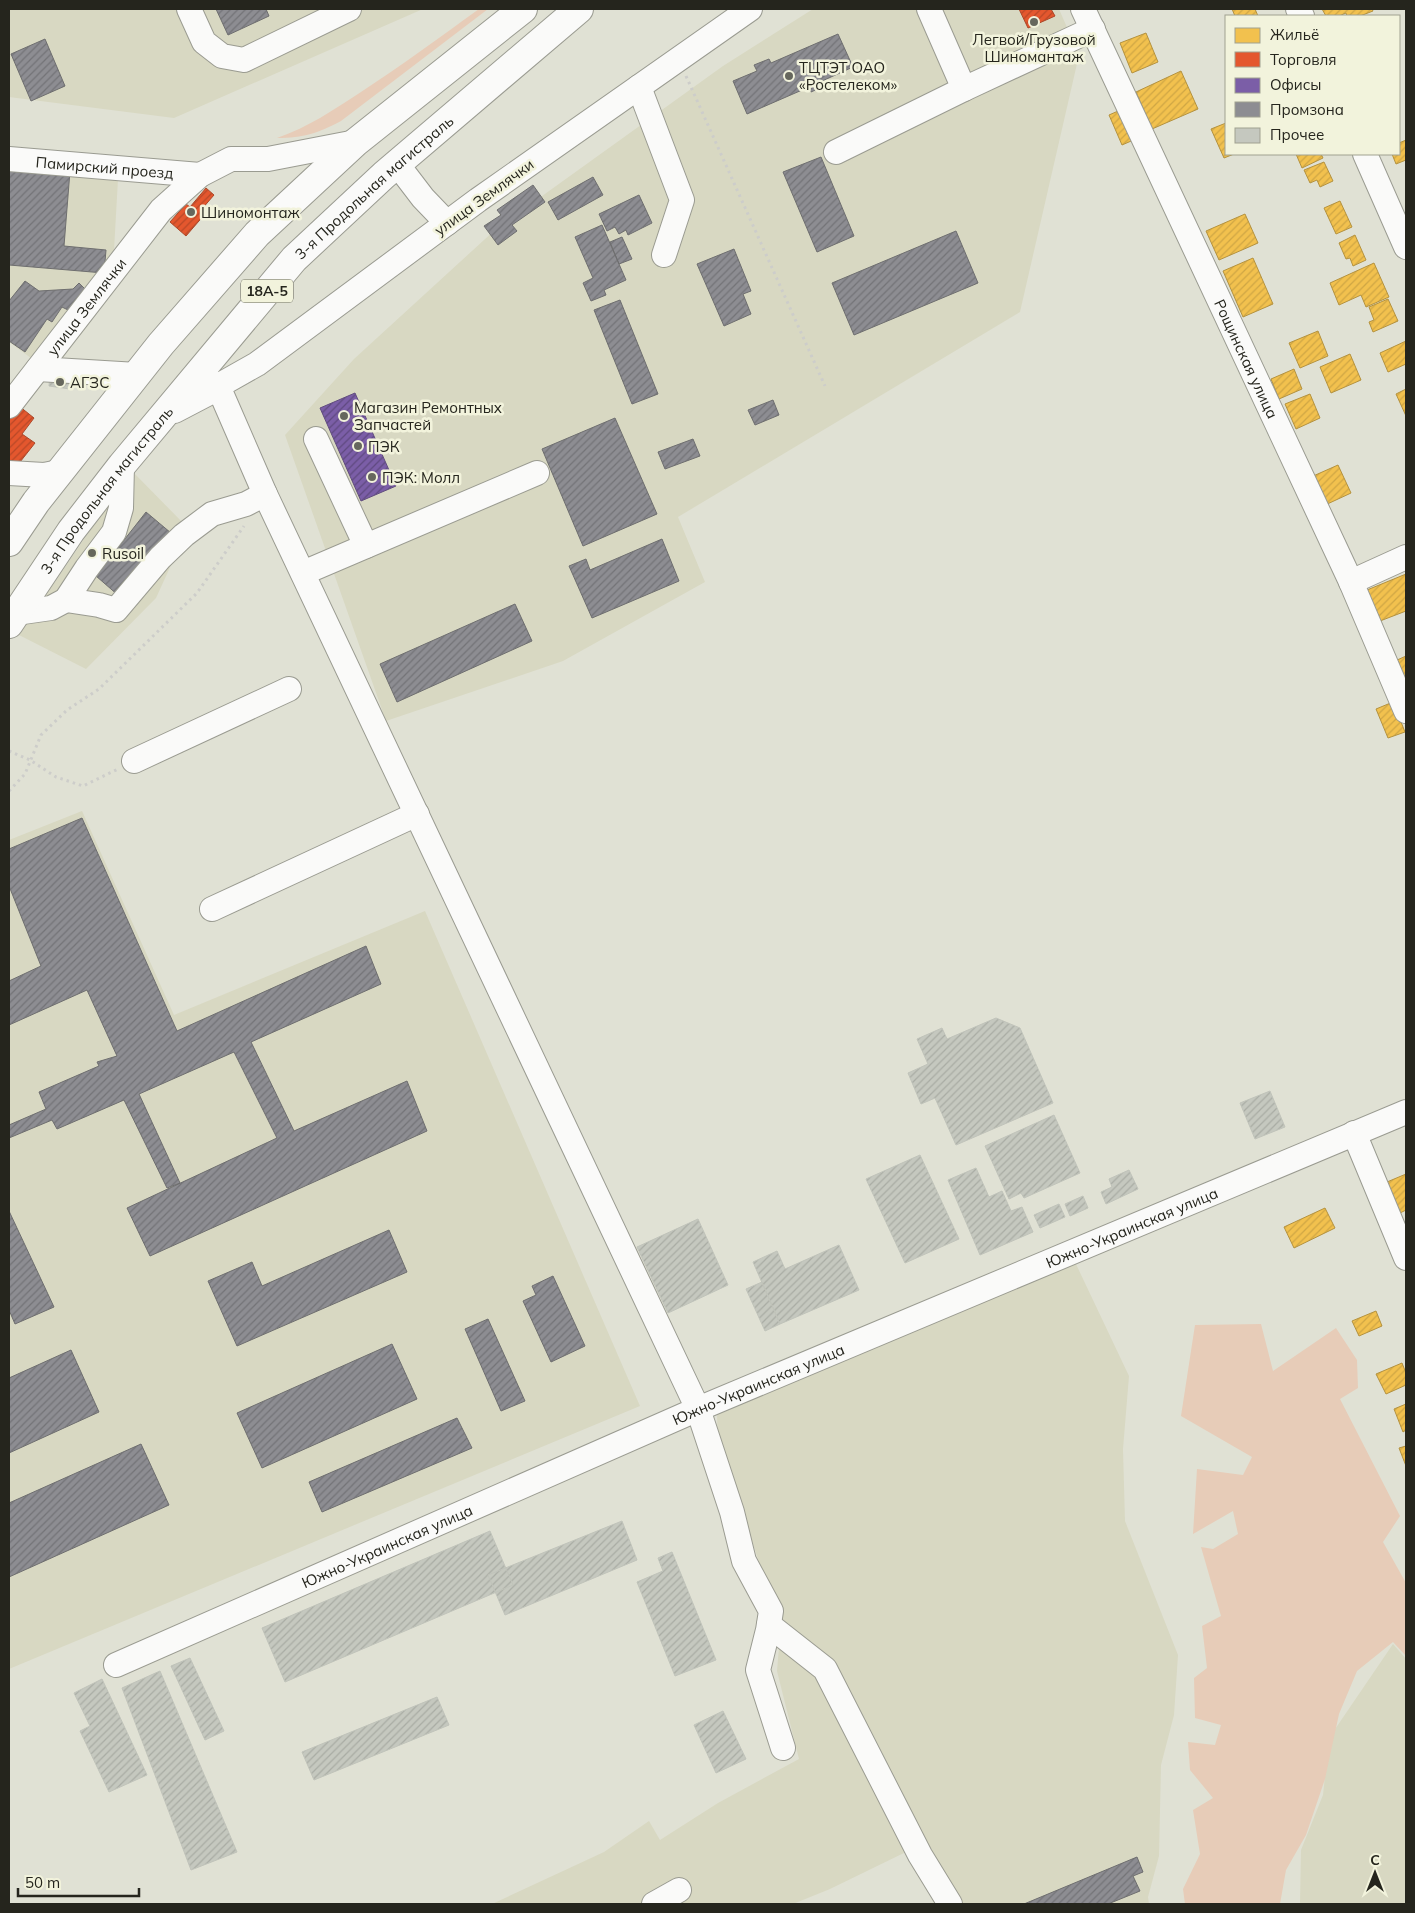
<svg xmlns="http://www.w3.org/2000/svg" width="1415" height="1913" viewBox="0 0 1415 1913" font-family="Mulish,sans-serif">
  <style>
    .built { fill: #d8d8c2 }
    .green { fill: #e7ccb8 }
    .homes { fill: url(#homes-hatch); stroke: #b4923f }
    .shops { fill: url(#shops-hatch); stroke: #ab4829 }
    .offices { fill: url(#offices-hatch); stroke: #614d7e }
    .industry { fill: url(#industry-hatch); stroke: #6e6e6f }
    .building { fill: url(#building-hatch); stroke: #c0c3ba }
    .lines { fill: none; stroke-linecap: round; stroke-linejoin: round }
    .minor-casing { stroke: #9a9b91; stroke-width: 26 }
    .highway-casing { stroke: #9a9b91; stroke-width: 30 }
    .path { stroke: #cdcdca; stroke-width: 3; stroke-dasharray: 2.5 4; stroke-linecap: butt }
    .minor { stroke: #fafaf9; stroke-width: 24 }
    .highway { stroke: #fafaf9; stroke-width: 28 }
    .poi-dot { fill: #66675d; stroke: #f2f3dc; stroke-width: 2 }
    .labels { text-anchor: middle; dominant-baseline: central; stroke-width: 5; stroke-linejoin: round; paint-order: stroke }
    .shield { fill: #f2f3dc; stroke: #626356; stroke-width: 1 }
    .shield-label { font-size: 14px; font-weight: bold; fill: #25251d }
    .poi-label { font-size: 15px; fill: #25251d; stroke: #f2f3dc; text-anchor: start }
    .street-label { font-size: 15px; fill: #25251d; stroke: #f2f3dc }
  </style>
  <defs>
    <pattern id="homes-hatch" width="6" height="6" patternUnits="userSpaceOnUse" patternTransform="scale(1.25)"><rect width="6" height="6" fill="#f2c14e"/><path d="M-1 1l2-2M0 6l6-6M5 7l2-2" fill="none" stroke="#cfa644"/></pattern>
    <pattern id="shops-hatch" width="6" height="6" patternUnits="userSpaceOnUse" patternTransform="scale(1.25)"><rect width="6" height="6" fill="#e4572e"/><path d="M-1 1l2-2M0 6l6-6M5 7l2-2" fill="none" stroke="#b94827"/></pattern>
    <pattern id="offices-hatch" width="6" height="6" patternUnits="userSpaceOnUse" patternTransform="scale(1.25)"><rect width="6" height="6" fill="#7b5ea7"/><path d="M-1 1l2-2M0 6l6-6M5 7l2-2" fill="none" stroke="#5f4980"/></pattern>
    <pattern id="industry-hatch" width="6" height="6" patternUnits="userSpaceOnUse" patternTransform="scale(1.25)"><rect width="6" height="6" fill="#8d8d92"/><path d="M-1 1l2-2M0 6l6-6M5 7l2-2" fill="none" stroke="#737377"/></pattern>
    <pattern id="building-hatch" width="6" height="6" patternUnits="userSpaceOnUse" patternTransform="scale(1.25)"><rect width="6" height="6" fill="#c5c8bf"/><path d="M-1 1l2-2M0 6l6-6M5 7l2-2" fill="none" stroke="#a9aca4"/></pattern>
  </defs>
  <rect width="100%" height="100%" fill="#e0e1d4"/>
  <path class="built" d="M9 9H423L174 118 9 97Z
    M813 9H1059L1079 55 1020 312 678 517 705 582 563 661 386 721 285 435 354 359 496 229 723 66Z
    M9 167 118 179 113 268 35 361 9 342Z
    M131 470 188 528 156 598 86 669 19 635Z
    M82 811 174 1015 425 911 640 1406 9 1669V840Z
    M1075 1262 1129 1376 1123 1449 1125 1521 1178 1655 1174 1715 1161 1765 1159 1856 1148 1897 1149 1904H957L908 1851 830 1889 793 1904H492L604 1852 649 1821 660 1840 718 1803 799 1759 777 1671 782 1612 763 1574 742 1511 718 1459 717 1412Z
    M1393 1644 1406 1659V1904H1300L1301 1850 1323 1795 1329 1738Z"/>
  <path class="green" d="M479 9H488L341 121C318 133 304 138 277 138 309 127 333 110 361 92 401 66 440 37 479 9Z
    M1261 1324 1273 1371 1336 1328 1357 1360 1358 1388 1340 1399 1400 1516 1383 1542 1406 1583V1656L1393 1642 1357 1671 1339 1714 1325 1779 1306 1835 1286 1870 1280 1904H1185L1183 1889 1200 1854 1193 1810 1213 1798 1190 1770 1188 1742 1215 1745 1221 1725 1195 1718 1194 1678 1207 1668 1202 1626 1221 1616 1201 1547 1213 1549 1238 1534 1233 1511 1193 1534 1197 1469 1243 1475 1252 1457 1181 1416 1195 1325Z"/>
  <path class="homes" d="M1232 9H1255L1258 16H1235Z
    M1322 9H1372L1373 11 1360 16H1347L1346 13 1339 16H1326Z
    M1146 33 1158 62 1132 73 1120 43Z
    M1181 71 1198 109 1152 129 1136 92Z
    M1125 108 1138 138 1122 145 1109 115Z
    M1226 123V154H1234L1224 158 1211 129Z
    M1406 140V160L1396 164 1392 154H1399V143Z
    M1296 154H1321L1323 158 1302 168Z
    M1324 162 1333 181 1320 187 1317 180 1310 183 1304 170Z
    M1340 201 1352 227 1336 234 1324 208Z
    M1245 214 1258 243 1219 260 1206 231Z
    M1355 235 1366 260 1353 266 1350 258 1346 259 1339 243Z
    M1253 258 1273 304 1243 317 1223 271Z
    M1374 263 1389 297 1366 307 1361 295 1339 305 1330 283Z
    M1388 299 1398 321 1373 332 1369 322 1374 320 1369 307Z
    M1318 331 1328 356 1300 368 1289 343Z
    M1406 341V364L1388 372 1380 353Z
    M1350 354 1361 380 1331 393 1320 367Z
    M1294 369 1302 389 1279 399 1271 379Z
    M1406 389V416L1396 394Z
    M1310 394 1320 418 1296 429 1285 404Z
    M1338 465 1351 493 1323 506 1311 477Z
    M1406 574V611L1380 621 1367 590Z
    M1406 656V688L1395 661Z
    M1393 702 1405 732 1388 738 1376 709Z
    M1406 1174V1210L1400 1213 1387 1182Z
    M1325 1208 1335 1228 1294 1248 1284 1227Z
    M1376 1311 1382 1326 1359 1336 1352 1321Z
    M1402 1363 1406 1373V1385L1386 1394 1376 1374Z
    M1406 1404V1430L1403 1432 1394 1409Z
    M1406 1446V1466L1399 1448Z"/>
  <path class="shops" d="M1019 9H1051L1055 16 1028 28Z
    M206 188 214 195 201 210 205 214 186 236 170 222 186 204 190 207Z
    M19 406 34 418 22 434 35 443 9 476V420Z"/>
  <path class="offices" d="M355 393 396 486 361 501 320 408Z"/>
  <path class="industry" d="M216 9H266L269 16 228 35Z
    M838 34 853 67 820 82 822 87 811 92 809 87 747 114 733 81 757 71 754 65 769 59 771 63Z
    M45 39 65 86 31 101 11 54Z
    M821 157 854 236 817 252 783 172Z
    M9 167 70 171 64 246 106 250 104 273 9 265Z
    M593 177 603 195 558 220 548 202Z
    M533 185 545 202 512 225 517 231 498 245 484 226 501 215 497 210Z
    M639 195 652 223 628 235 626 230 619 234 615 227 607 231 599 214Z
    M602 225 626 280 604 290 606 295 591 301 583 283 593 278 575 237Z
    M956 231 978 283 854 335 832 283Z
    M622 237 632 259 619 264 610 242Z
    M734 249 751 291 743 294 751 314 724 326 697 264Z
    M25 281 39 291 73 289 79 283 86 290 70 311 62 307 52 322 47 319 25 352 9 341V301Z
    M620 300 658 394 632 404 594 310Z
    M773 400 779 415 755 425 748 410Z
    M615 418 657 514 583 546 542 449Z
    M693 439 700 456 665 469 658 452Z
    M146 512 171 533 119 596 96 576Z
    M662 539 679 581 592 618 569 566 586 559 590 570Z
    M515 604 532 641 397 702 380 664Z
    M82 818 177 1031 366 946 381 984 251 1042 294 1131 407 1081 427 1131 150 1256 127 1208 277 1138 234 1052 139 1094 180 1183 167 1188 124 1100 57 1129 52 1120 9 1138V1125L46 1109 39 1092 99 1066 97 1062 117 1056 87 990 9 1025V981L41 966 9 886V849Z
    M9 1211 54 1307 15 1324 9 1310Z
    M389 1230 407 1272 237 1346 208 1281 252 1262 262 1286Z
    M553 1276 585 1346 551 1362 523 1301 536 1295 532 1286Z
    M488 1319 525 1401 501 1411 465 1329Z
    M392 1344 417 1399 262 1468 237 1413Z
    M71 1350 99 1412 9 1453V1378Z
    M457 1418 472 1448 322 1512 309 1482Z
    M141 1444 169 1505 9 1577V1503Z
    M1137 1857 1143 1872 1133 1876 1140 1891 1108 1904H1024Z"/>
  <path class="building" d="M50 375 72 378 70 389 49 386Z
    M996 1018 1020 1028 1053 1103 956 1145 935 1098 921 1104 908 1073 928 1064 917 1039 942 1028 947 1039Z
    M1270 1091 1285 1127 1255 1139 1240 1103Z
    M1054 1115 1080 1173 1024 1198 1021 1193 1009 1199 985 1146Z
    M920 1155 959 1239 905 1263 866 1179Z
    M976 1168 989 1197 1002 1191 1011 1211 1022 1207 1033 1232 980 1255 948 1180Z
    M1129 1170 1138 1189 1106 1204 1101 1192 1112 1187 1109 1179Z
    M1083 1196 1088 1208 1070 1216 1065 1204Z
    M1059 1204 1065 1217 1040 1228 1034 1215Z
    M698 1219 728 1285 668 1313 637 1247Z
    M839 1245 859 1290 780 1324 753 1262 777 1251 785 1269Z
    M762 1282 780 1324 765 1331 746 1289Z
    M622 1521 637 1560 505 1615 488 1575Z
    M490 1531 513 1585 285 1682 262 1628Z
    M672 1552 716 1660 675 1676 637 1582 663 1571 658 1558Z
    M190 1658 224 1731 205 1740 171 1666Z
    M160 1671 237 1852 191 1870 122 1688Z
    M102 1679 147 1775 109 1792 80 1731 90 1726 74 1693Z
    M437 1697 449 1725 314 1780 302 1752Z
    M723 1711 746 1759 716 1773 694 1725Z"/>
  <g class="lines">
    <g class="minor-casing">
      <g id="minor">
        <path d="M189 9 204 42 222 56 244 60 349 9"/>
        <path d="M750 9 478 200 257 364 218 386 265 494 698 1409 732 1512 744 1561 771 1611 768 1630 758 1670 783 1748"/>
        <path d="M929 9 964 89 1093 29"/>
        <path id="s1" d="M1083 9 1351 582 1406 711"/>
        <path d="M1298 9 1302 16"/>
        <path d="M639 87 682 200 664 255"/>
        <path d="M836 152 964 89"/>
        <path d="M1365 154 1406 247"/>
        <path id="s2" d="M9 159 200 175"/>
        <path d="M397 164 423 198 447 223"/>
        <path d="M38 369 137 375"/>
        <path id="s3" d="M9 406 161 210 200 175 231 159H268L356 142"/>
        <path d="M316 439 366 546"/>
        <path d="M9 473 44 475 59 472"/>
        <path d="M303 573 537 473"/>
        <path d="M1351 582 1406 557"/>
        <path d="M66 600 99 605 116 610 160 558 184 535 212 514 246 504 265 494"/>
        <path d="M16 613 51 608 66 600 87 568 114 532 121 508 122 465"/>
        <path d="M134 761 289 689"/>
        <path d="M212 909 417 814"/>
        <path d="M1354 1133 1406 1258"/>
        <path d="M769 1625 825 1669 920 1855 950 1904"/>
        <path id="s4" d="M116 1665 698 1409 1406 1112"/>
        <path d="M654 1904 679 1890"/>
      </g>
    </g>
    <g class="highway-casing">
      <g id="highway">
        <path d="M174 409 218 386"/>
        <path d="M9 542 36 502 161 344 257 234 356 142 523 9"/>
        <path id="s5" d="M9 624 71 531 122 465 294 259 384 175 579 9"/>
      </g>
    </g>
    <path class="path" d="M686 76 825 386
      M9 751 30 760 56 777 83 786 118 769
      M9 791 25 774 41 735 67 710 99 689 197 593 244 526"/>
    <use href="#minor" class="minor"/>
    <use href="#highway" class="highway"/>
  </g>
  <g class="poi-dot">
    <circle cx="1034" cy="22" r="5"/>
    <circle cx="789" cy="76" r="5"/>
    <circle cx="191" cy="212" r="5"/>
    <circle cx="60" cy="382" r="5"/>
    <circle cx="344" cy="416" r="5"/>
    <circle cx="358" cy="446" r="5"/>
    <circle cx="372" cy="477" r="5"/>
    <circle cx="92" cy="553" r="5"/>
  </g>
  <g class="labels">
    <rect class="shield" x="241" y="279.5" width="52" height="23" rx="4"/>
    <g class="shield-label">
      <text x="267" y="291">18А-5</text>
    </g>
    <g class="poi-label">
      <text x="1034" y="39" text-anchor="middle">Легвой/Грузовой<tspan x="1034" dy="17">Шиномантаж</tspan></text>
      <text x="799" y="67">ТЦТЭТ ОАО<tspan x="799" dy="17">«Ростелеком»</tspan></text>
      <text x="201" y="212">Шиномонтаж</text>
      <text x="70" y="382">АГЗС</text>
      <text x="354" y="407">Магазин Ремонтных<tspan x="354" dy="17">Запчастей</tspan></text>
      <text x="368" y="446">ПЭК</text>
      <text x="382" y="477">ПЭК: Молл</text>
      <text x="102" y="553">Rusoil</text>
    </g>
    <g class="street-label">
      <text stroke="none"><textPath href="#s2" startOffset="96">Памирский проезд</textPath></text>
      <text stroke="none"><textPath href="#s5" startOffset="571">3-я Продольная магистраль</textPath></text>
      <text transform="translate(484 197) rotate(-36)">улица Землячки</text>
      <text stroke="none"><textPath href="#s3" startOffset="126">улица Землячки</textPath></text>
      <text stroke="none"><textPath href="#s1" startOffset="386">Рощинская улица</textPath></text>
      <text stroke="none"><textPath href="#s5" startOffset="166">3-я Продольная магистраль</textPath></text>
      <text stroke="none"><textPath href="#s4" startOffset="1106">Южно-Украинская улица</textPath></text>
      <text stroke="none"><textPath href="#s4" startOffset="701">Южно-Украинская улица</textPath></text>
      <text stroke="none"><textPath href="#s4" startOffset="296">Южно-Украинская улица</textPath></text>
    </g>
  </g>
  <rect width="1415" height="1913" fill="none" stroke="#25251d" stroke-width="20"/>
  <rect x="1225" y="15" width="175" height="140" fill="#f2f3dc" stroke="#a0a190"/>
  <rect x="1235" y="28" width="25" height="15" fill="#f2c14e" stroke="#a0a190"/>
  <text x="1270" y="40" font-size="15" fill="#25251d">Жильё</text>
  <rect x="1235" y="52" width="25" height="15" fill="#e4572e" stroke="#a0a190"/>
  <text x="1270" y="65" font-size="15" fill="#25251d">Торговля</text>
  <rect x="1235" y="78" width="25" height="15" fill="#7b5ea7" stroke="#a0a190"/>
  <text x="1270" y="90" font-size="15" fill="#25251d">Офисы</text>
  <rect x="1235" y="102" width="25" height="15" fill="#8d8d92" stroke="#a0a190"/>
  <text x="1270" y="115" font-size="15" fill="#25251d">Промзона</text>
  <rect x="1235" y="128" width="25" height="15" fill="#c5c8bf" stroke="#a0a190"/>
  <text x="1270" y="140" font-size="15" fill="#25251d">Прочее</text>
  <g transform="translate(1375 1873)" stroke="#f2f3dc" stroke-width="4" paint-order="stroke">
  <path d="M0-4L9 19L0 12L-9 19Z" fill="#25251d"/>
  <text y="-8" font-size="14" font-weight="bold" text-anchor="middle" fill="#25251d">С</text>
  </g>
  <path d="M18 1888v8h121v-8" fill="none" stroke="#25251d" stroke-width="2.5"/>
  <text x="25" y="1888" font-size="15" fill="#25251d" stroke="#f2f3dc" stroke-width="4" paint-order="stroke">50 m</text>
</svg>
